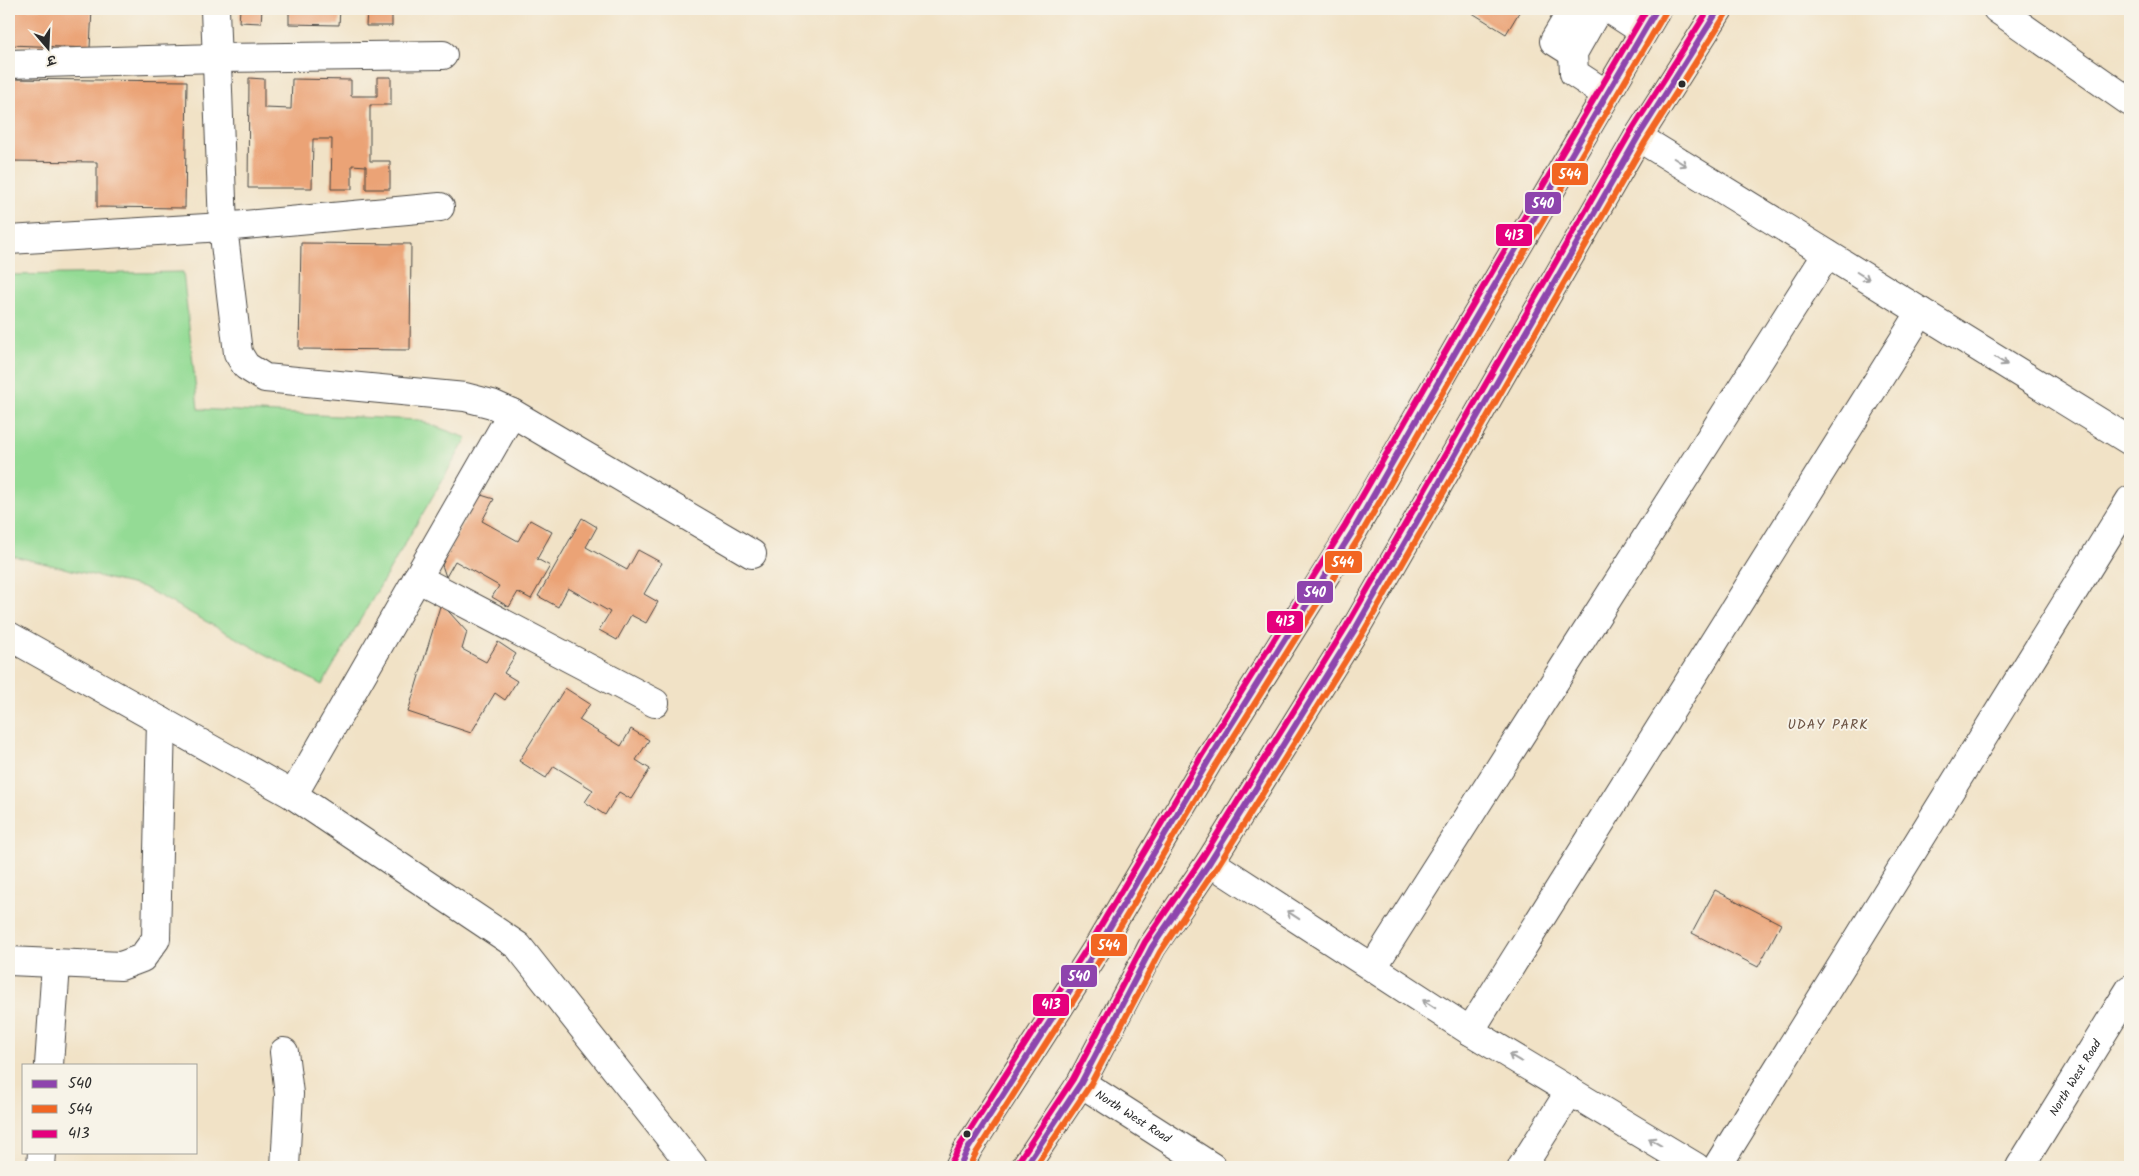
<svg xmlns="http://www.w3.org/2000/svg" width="2139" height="1176" viewBox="0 0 2139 1176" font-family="Kalam,'Playpen Sans Deva',sans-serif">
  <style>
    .green { fill: #94db95; stroke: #608360 }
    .building { fill: #eba376 }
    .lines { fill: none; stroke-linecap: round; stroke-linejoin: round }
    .minor-casing { stroke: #494642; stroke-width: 30 }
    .tertiary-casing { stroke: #494642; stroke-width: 30 }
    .secondary-casing { stroke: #494642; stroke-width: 30 }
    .minor { stroke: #fff; stroke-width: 28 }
    .tertiary { stroke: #fff; stroke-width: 28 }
    .secondary { stroke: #fde5c5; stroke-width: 28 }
    .bus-1-casing { stroke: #f7f3e8; stroke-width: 10 }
    .bus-2-casing { stroke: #f7f3e8; stroke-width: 10 }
    .bus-3-casing { stroke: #f7f3e8; stroke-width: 10 }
    .bus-1 { stroke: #8e44ad; stroke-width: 6 }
    .bus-2 { stroke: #f26522; stroke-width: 6 }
    .bus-3 { stroke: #e5007d; stroke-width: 6 }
    .oneway { stroke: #a0a0a0 }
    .bus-dot { fill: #2b2b2b; stroke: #f7f3e8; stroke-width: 2 }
    .labels { text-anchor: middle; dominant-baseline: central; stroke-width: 4; stroke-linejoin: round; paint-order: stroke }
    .street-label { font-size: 12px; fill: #2b2b2b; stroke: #f7f3e8 }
    .neighbourhood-label { font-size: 14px; letter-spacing: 1px; fill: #6e5545; stroke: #f7f3e8 }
    .line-badge { stroke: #f7f3e8; stroke-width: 2 }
    .badge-label { font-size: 14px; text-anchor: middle; font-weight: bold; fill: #fff }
  </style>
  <rect width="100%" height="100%" fill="#f7f3e8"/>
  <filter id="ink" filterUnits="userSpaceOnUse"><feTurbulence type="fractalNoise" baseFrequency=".02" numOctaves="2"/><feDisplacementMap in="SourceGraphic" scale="10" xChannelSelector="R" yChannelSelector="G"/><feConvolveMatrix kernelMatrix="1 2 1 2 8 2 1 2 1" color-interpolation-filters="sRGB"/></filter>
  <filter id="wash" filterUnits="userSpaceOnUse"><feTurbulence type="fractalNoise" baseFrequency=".0096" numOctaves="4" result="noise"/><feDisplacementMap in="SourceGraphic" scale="20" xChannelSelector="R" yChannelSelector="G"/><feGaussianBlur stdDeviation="1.12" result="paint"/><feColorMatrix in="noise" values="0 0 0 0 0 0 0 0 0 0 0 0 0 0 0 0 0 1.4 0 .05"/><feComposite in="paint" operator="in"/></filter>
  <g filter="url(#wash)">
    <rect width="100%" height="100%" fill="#f1e2c6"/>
    <path class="green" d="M183 272 198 409 418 420 467 438 322 685 143 587 9 555V275Z"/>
    <g id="blocks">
      <path class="building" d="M9 9H92L90 48 9 45Z
        M240 9H262L261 23 239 22Z
        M289 9H340L339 25 289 24Z
        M367 9H392V26H366Z
        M1466 9H1521L1506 34Z
        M377 77H391V105H370V161H390V189H366V166L352 165V189H331L332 139H313L312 188H248L249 78 264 79V108L291 109 292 79 351 80V96H377Z
        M9 79 187 81 185 208 97 207V162L9 161Z
        M301 243 411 244 410 350 299 349Z
        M478 494 494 499 482 521 518 541 530 520 552 532 537 559 550 566 531 599 518 592 509 607 492 597 499 586 455 561 446 577 442 565Z
        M582 518 597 527 586 547 627 570 638 550 662 563 644 594 658 602 646 623 631 615 617 640 599 630 610 612 568 588 558 607 538 596Z
        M441 603 467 632 462 649 486 662 498 642 516 654 504 673 517 681 505 700 495 693 471 733 408 712Z
        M565 688 590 704 579 720 621 746 631 729 649 740 636 760 650 769 631 799 619 792 605 815 585 802 593 790 554 766 546 778 519 761Z
        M1715 890 1781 924 1758 967 1692 933Z"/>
    </g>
  </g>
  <g filter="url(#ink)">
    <use href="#blocks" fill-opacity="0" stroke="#494642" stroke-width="1"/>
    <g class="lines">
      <g class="minor-casing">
        <g id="minor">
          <path d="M215 9 223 227 238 353 246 366 265 378 465 397 492 404 512 413 293 795"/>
          <path d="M1573 9 1554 41 1573 53"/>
          <path d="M1598 9 1573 53 1574 73 1606 94"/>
          <path d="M1609 9 1643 31"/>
          <path d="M9 64 217 58 443 55"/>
          <path d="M1638 137 2130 441"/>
          <path d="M9 240 223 227 440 207"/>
          <path d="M512 413 752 554"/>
          <path d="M417 578 655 703"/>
          <path d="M9 636 293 795 518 946 693 1167"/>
          <path d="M1210 862 1470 1031 1696 1167"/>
          <path d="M9 961 121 966 142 958 156 939 161 721"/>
          <path d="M1373 967 1827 254"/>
          <path d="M1470 1031 1921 312"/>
          <path d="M284 1052 289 1094 285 1167"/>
          <path d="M49 1065 56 965"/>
          <path id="s1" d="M1081 1083 1212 1167"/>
          <path d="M41 1167 42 1152"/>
          <path d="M1522 1167 1570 1091"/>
          <path d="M1717 1167 2130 500"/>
          <path id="s2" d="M2020 1167 2130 989"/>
        </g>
      </g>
      <g class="tertiary-casing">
        <path id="tertiary" d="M1997 9 2130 102"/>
      </g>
      <g class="secondary-casing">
        <path id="secondary" d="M959 1167 968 1149 1101 942 1209 760 1353 531 1463 339 1657 9
          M1025 1167 1081 1083 1152 947 1210 862 1354 631 1638 137 1719 9"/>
      </g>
      <use href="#minor" class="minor"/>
      <use href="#tertiary" class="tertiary"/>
      <use href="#secondary" class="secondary"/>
      <g class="bus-1-casing">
        <path id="bus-1" d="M959 1167 968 1149 1101 942 1209 760 1353 531 1463 339 1657 9
          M1025 1167 1081 1083 1152 947 1210 862 1354 631 1638 137 1719 9"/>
      </g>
      <g class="bus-2-casing">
        <path id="bus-2" d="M969 1167 976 1153 1108 947 1216 765 1360 536 1471 343 1665 13
          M1035 1167 1089 1087 1160 952 1217 867 1361 636 1645 142 1726 14"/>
      </g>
      <g class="bus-3-casing">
        <path id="bus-3" d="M1018 1162 1073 1079 1145 942 1203 857 1346 627 1630 133 1709 9
          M951 1163 961 1144 1094 937 1202 755 1345 526 1455 335 1647 9"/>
      </g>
      <use href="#bus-1" class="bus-1"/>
      <use href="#bus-2" class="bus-2"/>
      <use href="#bus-3" class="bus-3"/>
    </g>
    <defs><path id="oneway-shaft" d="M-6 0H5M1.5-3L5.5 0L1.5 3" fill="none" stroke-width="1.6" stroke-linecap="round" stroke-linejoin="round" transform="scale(1.25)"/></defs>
    <g class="oneway">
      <use href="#oneway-shaft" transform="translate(1680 162) rotate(32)"/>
      <use href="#oneway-shaft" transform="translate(1863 276) rotate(32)"/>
      <use href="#oneway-shaft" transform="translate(2001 361) rotate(32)"/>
      <use href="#oneway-shaft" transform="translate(1293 915) rotate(-147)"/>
      <use href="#oneway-shaft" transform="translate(1429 1004) rotate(-147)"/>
      <use href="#oneway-shaft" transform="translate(1515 1058) rotate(-149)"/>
      <use href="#oneway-shaft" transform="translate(1655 1142) rotate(-149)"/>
    </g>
  </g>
  <g class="bus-dot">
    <circle cx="1682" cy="84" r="4.5"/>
    <circle cx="967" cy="1134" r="4.5"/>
  </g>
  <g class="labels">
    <g class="street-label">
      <text stroke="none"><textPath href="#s2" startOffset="105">North West Road</textPath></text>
      <text stroke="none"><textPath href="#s1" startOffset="62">North West Road</textPath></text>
    </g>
    <g class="neighbourhood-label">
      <text x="1828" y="725">UDAY PARK</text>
    </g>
  </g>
  <g class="line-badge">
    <rect x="1551" y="162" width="38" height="24" rx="5" fill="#f26522"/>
    <rect x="1524" y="191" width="38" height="24" rx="5" fill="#8e44ad"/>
    <rect x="1495" y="223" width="38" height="24" rx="5" fill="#e5007d"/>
    <rect x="1324" y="550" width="39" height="24" rx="5" fill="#f26522"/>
    <rect x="1296" y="580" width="38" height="24" rx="5" fill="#8e44ad"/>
    <rect x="1266" y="610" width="38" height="24" rx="5" fill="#e5007d"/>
    <rect x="1090" y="933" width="38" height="24" rx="5" fill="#f26522"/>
    <rect x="1060" y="964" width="38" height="24" rx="5" fill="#8e44ad"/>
    <rect x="1032" y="993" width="38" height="24" rx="5" fill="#e5007d"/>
  </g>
  <g class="badge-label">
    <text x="1570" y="179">544</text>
    <text x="1543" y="208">540</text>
    <text x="1514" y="240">413</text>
    <text x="1343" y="567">544</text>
    <text x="1315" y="597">540</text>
    <text x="1285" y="626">413</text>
    <text x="1109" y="950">544</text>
    <text x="1079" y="981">540</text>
    <text x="1051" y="1009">413</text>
  </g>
  <rect width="2139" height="1176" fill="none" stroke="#f7f3e8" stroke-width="30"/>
  <rect x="22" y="1064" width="175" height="90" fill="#f7f3e8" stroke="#a5a39c"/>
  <rect x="32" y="1080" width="25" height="8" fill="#8e44ad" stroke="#a5a39c"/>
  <text x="68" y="1088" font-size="15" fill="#2b2b2b">540</text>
  <rect x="32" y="1105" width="25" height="8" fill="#f26522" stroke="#a5a39c"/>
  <text x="68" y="1114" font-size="15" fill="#2b2b2b">544</text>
  <rect x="32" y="1130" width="25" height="8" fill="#e5007d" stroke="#a5a39c"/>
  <text x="68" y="1138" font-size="15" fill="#2b2b2b">413</text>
  <g transform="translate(48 48) rotate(161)" stroke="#f7f3e8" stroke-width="4" paint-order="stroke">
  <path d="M0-4L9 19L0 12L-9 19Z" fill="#2b2b2b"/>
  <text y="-8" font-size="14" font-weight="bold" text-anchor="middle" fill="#2b2b2b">उ</text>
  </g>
</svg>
